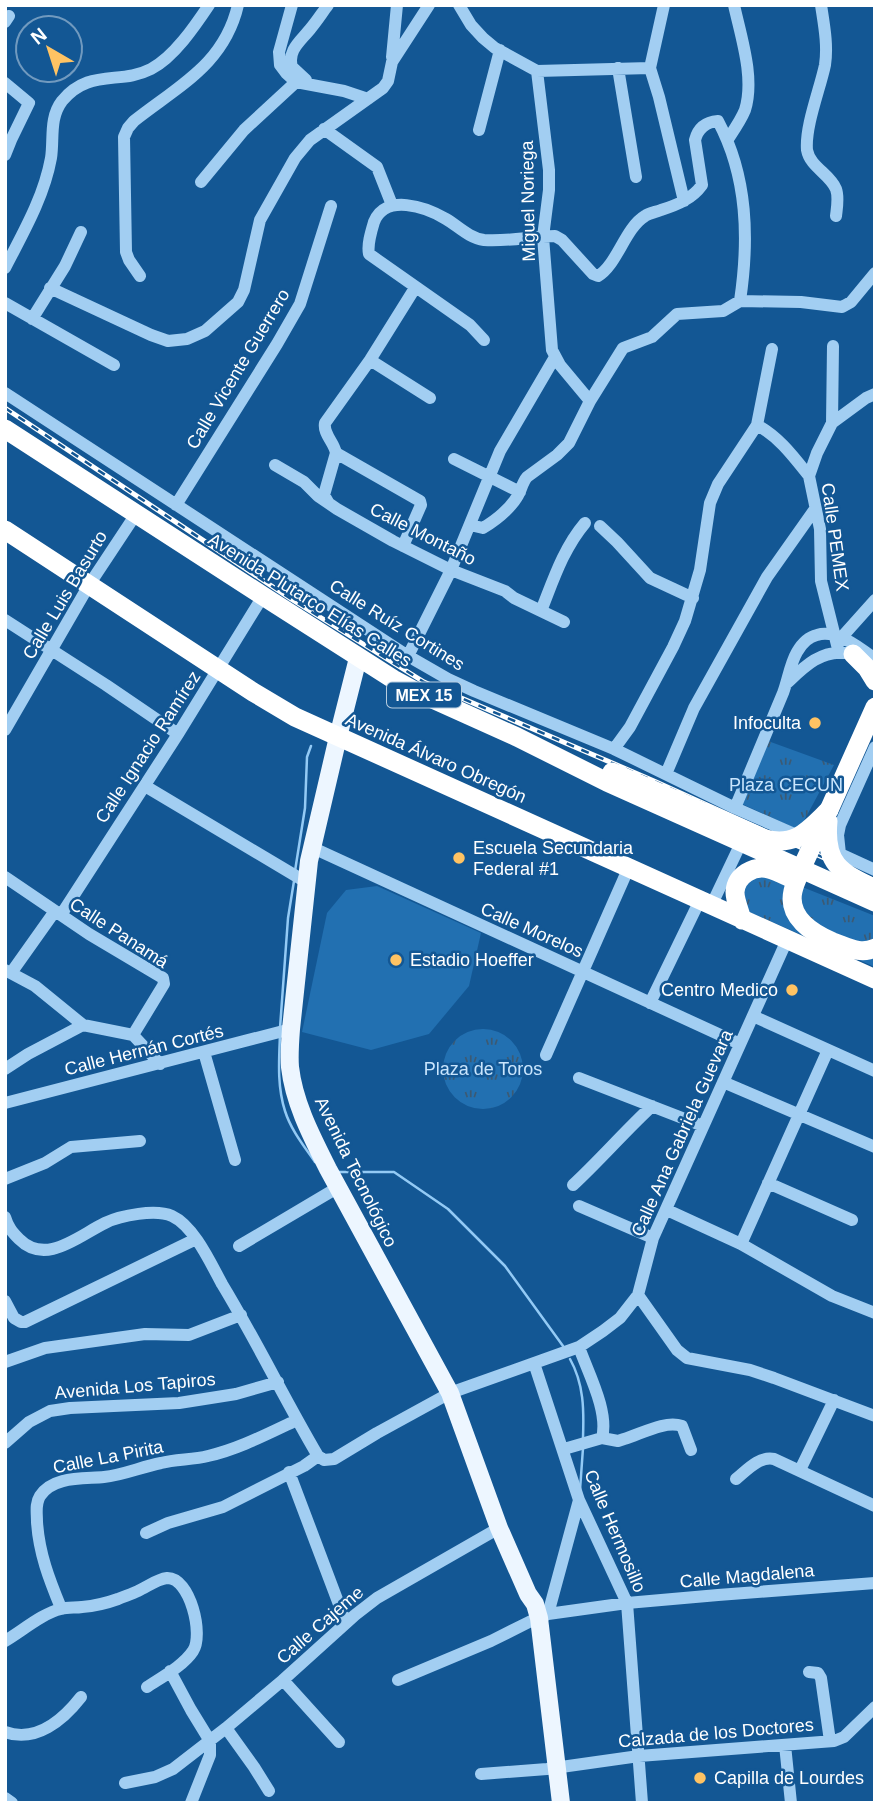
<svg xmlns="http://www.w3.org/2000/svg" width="880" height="1808" viewBox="0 0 880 1808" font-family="Arial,sans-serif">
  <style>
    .park { fill: url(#park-tufts) }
    .garden { fill: #2270b1 }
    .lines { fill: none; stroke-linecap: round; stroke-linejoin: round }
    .stream { stroke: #93caf5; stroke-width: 2.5 }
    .minor { stroke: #a2cef2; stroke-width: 12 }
    .major { stroke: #edf6ff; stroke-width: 18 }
    .highway { stroke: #fff; stroke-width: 19 }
    .rail-casing { stroke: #fff; stroke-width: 5 }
    .rail { stroke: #135794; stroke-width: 2.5; stroke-dasharray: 8; stroke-linecap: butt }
    .highway-bridge { stroke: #fff; stroke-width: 19 }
    .poi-dot { fill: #ffc363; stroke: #135794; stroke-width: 2.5 }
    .labels { text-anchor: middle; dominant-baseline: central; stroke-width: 5; stroke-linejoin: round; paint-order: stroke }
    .shield { fill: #135794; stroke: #b8cddf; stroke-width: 2 }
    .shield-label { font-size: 16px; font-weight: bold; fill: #fff }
    .street-label { font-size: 18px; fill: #fff; stroke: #135794 }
    .poi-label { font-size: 18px; fill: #fff; stroke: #135794; text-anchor: start }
    .park-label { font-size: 18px; fill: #c9e5fd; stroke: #135794 }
  </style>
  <defs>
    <pattern id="park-tufts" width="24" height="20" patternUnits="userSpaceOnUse" patternTransform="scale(1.75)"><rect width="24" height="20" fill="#2270b1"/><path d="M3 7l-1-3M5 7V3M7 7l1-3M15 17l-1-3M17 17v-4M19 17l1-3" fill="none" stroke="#3b5a74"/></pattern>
  </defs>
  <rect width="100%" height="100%" fill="#135794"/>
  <path class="park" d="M768 741 834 765 799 830 742 804Z
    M762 871 875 916V967L747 911 743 880Z
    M443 1069a40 40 0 1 1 80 0a40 40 0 1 1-80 0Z"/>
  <path class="garden" d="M377 886 481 933 469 986 429 1034 371 1050 302 1032 327 913 346 890Z"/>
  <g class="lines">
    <path class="stream" d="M295 871 305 808 307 757 311 746
      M280 1028 288 918 294 881
      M280 1035C279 1060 277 1086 285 1111 291 1130 304 1146 315 1162
      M337 1172H394L448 1209 505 1266 563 1346
      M570 1359C584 1384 584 1410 583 1438
      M580 1490 583 1448"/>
    <path class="minor" d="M292 5 279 52 280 65 286 73 296 82 344 91 368 99
      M459 5 471 25 483 38 495 48 537 71 650 68 664 5
      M821 5C824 25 828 45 825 65 820 89 805 126 807 150 810 167 830 174 836 189 839 197 837 207 836 216
      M5 22 9 16
      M392 57 397 5
      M618 68 636 177
      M650 68 659 97 684 201
      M537 71 549 170V190L543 237 552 350 560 365 590 401
      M306 80 292 67C287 50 301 41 311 28 317 21 322 13 328 5
      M5 83 29 103 11 140 5 155
      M324 129 377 167 392 205
      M479 130 500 50
      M728 139C734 130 741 120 745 110 755 78 741 37 734 5
      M201 182 244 130 296 82
      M5 268C23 233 44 197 51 158 54 139 49 118 62 101 89 68 120 85 151 69 174 57 195 26 209 5
      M140 276 129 260 126 252 124 137 128 128 134 121C178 86 224 65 238 5
      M50 288 151 335 168 341 187 339 205 331 238 302 244 290 260 220 295 158 310 140 383 88 388 81 392 62 429 5
      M5 303 114 365
      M32 319 65 266 81 232
      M484 340 470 325 369 254C367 245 371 232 374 222 385 193 426 207 446 219 458 226 469 238 484 240 507 242 532 236 555 236L562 240 593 274 598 276C617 265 625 228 645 216 649 213 656 212 661 210 677 205 692 199 702 185L695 140C698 128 706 122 718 121 748 177 749 240 740 301
      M833 346 832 423 817 453 809 476 820 529 821 581 839 653
      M370 360 430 398
      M5 393 408 656 448 679 474 691 614 749 735 808 801 837
      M832 423 866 398 875 394
      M757 425C779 437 793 456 809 476
      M336 453 420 501 421 505 403 546
      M454 459 520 492
      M275 465 304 482 318 496 337 509 393 541 451 570 505 591 514 598 564 622
      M328 502 324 495 336 453C334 442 323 434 325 423L370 360 415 288
      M176 505 277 344 300 304 331 206
      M470 525 483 528C496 520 509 510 517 497 521 491 522 483 527 477L557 455 569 443 590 401 623 348 652 337 677 314 723 311 740 301 801 302 842 307 851 302 875 273
      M600 526 617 542 650 578 693 598
      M541 611C553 581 563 549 585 523
      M5 620 106 685 178 734
      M841 638 875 600
      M408 656 451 570 500 451 555 357
      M786 684C803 668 820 650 845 653
      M5 730 89 585 136 514
      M614 749 630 727 673 647 685 621 700 570 710 503 718 484 757 425 772 349
      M666 774 694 708 767 577 815 509
      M145 786 306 882
      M735 808C751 770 767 731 783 693 788 680 790 664 797 652 801 645 808 637 817 635 837 629 860 648 875 659
      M311 847 740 1044
      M827 848 875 870
      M840 854 838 835 840 825 875 747
      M5 877 89 934 163 978 164 984 133 1035
      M712 904 741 843
      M61 915 178 734 263 596
      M5 970 35 986 83 1025
      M11 973 55 911
      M650 1003 700 900
      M753 1016 875 1071
      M204 1052 235 1160
      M546 1055 629 867
      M5 1069 28 1054 83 1025 133 1035 160 1064
      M579 1078 703 1126
      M723 1082 875 1147
      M5 1103 291 1029
      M5 1179 45 1163 71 1147 140 1141
      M768 1183 852 1220
      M573 1185C600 1160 624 1132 652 1106
      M579 1206 653 1238
      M667 1210 741 1244 832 1296 875 1313
      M5 1217C8 1227 12 1232 19 1239 46 1266 78 1236 105 1223 121 1215 156 1209 172 1216 194 1226 211 1264 222 1284 256 1340 285 1400 318 1456
      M741 1244 828 1050
      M239 1246 337 1188
      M638 1295 677 1350 687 1358 750 1370 774 1378 875 1416
      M5 1301 14 1318 21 1322H25L196 1239
      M579 1347C588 1373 609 1411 602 1438
      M5 1362 45 1348 145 1334 189 1335 241 1315
      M534 1363 579 1500 627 1603 642 1803
      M5 1443 29 1422 50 1411 70 1408 179 1403 236 1394 278 1382
      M564 1449 602 1438 618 1441 624 1439C641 1434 665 1420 682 1426L691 1450
      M800 1470 834 1400
      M289 1472 346 1623
      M736 1479C747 1470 759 1456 774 1459L875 1506
      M146 1533 168 1523 223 1507 304 1466 318 1456 324 1460 334 1459 377 1433 450 1393 579 1347 603 1331 620 1318 638 1295 653 1238 787 940
      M61 1608C49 1579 39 1553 37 1522 37 1512 35 1504 40 1496 53 1476 83 1479 104 1477 123 1475 141 1467 161 1463 176 1459 193 1460 208 1456 239 1449 269 1433 297 1420
      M548 1614 579 1500
      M539 1618 548 1614 627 1603 718 1595 875 1583
      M5 1641C22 1631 43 1613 61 1609 67 1607 75 1608 82 1607 94 1606 107 1603 118 1599 125 1596 132 1594 138 1591 147 1587 157 1579 167 1578 190 1577 204 1635 193 1651 183 1666 162 1677 147 1687
      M170 1671 191 1710 210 1741V1755L191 1803
      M809 1672 818 1673 821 1678 830 1741
      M283 1680 339 1742
      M398 1680 491 1641 531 1621
      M226 1728 254 1767 269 1791
      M5 1732C36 1743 63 1720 81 1697
      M785 1745 791 1803
      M481 1774 547 1769 639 1756 834 1741 844 1737 875 1707
      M125 1783 155 1777 173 1769 226 1728 283 1680 355 1615 377 1598 499 1528
      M5 1798 12 1803"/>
    <path class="major" d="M358 658 338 737 309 861 291 1029C290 1042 289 1055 290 1067 294 1103 312 1137 328 1169L450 1393 499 1528 528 1594 535 1604 539 1618 561 1803"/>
    <path class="highway" d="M5 429 263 596 393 679 415 691 517 737 607 782 875 902
      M5 530 253 692 295 717 875 979
      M853 654 867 668 875 681
      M829 810 875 707
      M742 920C740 911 735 901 735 892 736 875 754 865 769 869 776 871 784 875 791 878"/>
    <g class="rail-casing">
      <path id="rail" d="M5 408 291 599 424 682 654 781 875 881"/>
    </g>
    <use href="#rail" class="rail"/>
    <path class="highway-bridge" d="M612 772 765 839C796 847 808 830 829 810
      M824 820C817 835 810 850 803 865 800 873 795 882 793 891 787 917 812 933 833 942 848 947 860 955 875 948
      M828 821C824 864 840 872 875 889"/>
  </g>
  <g class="poi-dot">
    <circle cx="815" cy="723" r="7"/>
    <circle cx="459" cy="858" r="7"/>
    <circle cx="396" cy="960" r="7"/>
    <circle cx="792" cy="990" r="7"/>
    <circle cx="700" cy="1778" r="7"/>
  </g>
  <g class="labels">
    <rect class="shield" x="387" y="682.5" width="74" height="25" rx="5"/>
    <g class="shield-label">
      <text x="424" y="695">MEX 15</text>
    </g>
    <g class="street-label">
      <text transform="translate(528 201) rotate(-91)">Miguel Noriega</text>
      <text transform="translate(238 369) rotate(-59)">Calle Vicente Guerrero</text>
      <text transform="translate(423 534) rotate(27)">Calle Montaño</text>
      <text transform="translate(835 537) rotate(82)">Calle PEMEX</text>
      <text transform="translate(65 595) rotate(-59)">Calle Luis Basurto</text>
      <text transform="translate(310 600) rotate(32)">Avenida Plutarco Elías Calles</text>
      <text transform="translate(397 625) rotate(32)">Calle Ruíz Cortines</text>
      <text transform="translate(148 747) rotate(-57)">Calle Ignacio Ramírez</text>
      <text transform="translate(436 758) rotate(24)">Avenida Álvaro Obregón</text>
      <text transform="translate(532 930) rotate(24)">Calle Morelos</text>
      <text transform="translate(119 933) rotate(33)">Calle Panamá</text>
      <text transform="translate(144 1050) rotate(-14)">Calle Hernán Cortés</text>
      <text transform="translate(682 1133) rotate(-66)">Calle Ana Gabriela Guevara</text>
      <text transform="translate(356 1172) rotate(64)">Avenida Tecnológico</text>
      <text transform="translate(135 1386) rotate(-5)">Avenida Los Tapiros</text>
      <text transform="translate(108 1457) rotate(-11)">Calle La Pirita</text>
      <text transform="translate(615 1531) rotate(67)">Calle Hermosillo</text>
      <text transform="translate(747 1576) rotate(-5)">Calle Magdalena</text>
      <text transform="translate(320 1625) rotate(-41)">Calle Cajeme</text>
      <text transform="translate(716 1733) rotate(-5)">Calzada de los Doctores</text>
    </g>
    <g class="poi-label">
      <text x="801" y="723" text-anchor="end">Infoculta</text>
      <text x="473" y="848">Escuela Secundaria<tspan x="473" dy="21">Federal #1</tspan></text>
      <text x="410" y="960">Estadio Hoeffer</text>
      <text x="778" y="990" text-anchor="end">Centro Medico</text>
      <text x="714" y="1778">Capilla de Lourdes</text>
    </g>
    <g class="park-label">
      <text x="786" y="785">Plaza CECUN</text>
      <text x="483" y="1069">Plaza de Toros</text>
    </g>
  </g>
  <rect width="880" height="1808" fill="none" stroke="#ffffff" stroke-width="14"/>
  <g transform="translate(49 49) rotate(321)"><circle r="33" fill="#135794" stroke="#719abf" stroke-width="2"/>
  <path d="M0-5L12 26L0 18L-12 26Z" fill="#ffc363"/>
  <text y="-10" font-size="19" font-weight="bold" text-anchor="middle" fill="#ffffff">N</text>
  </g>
</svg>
